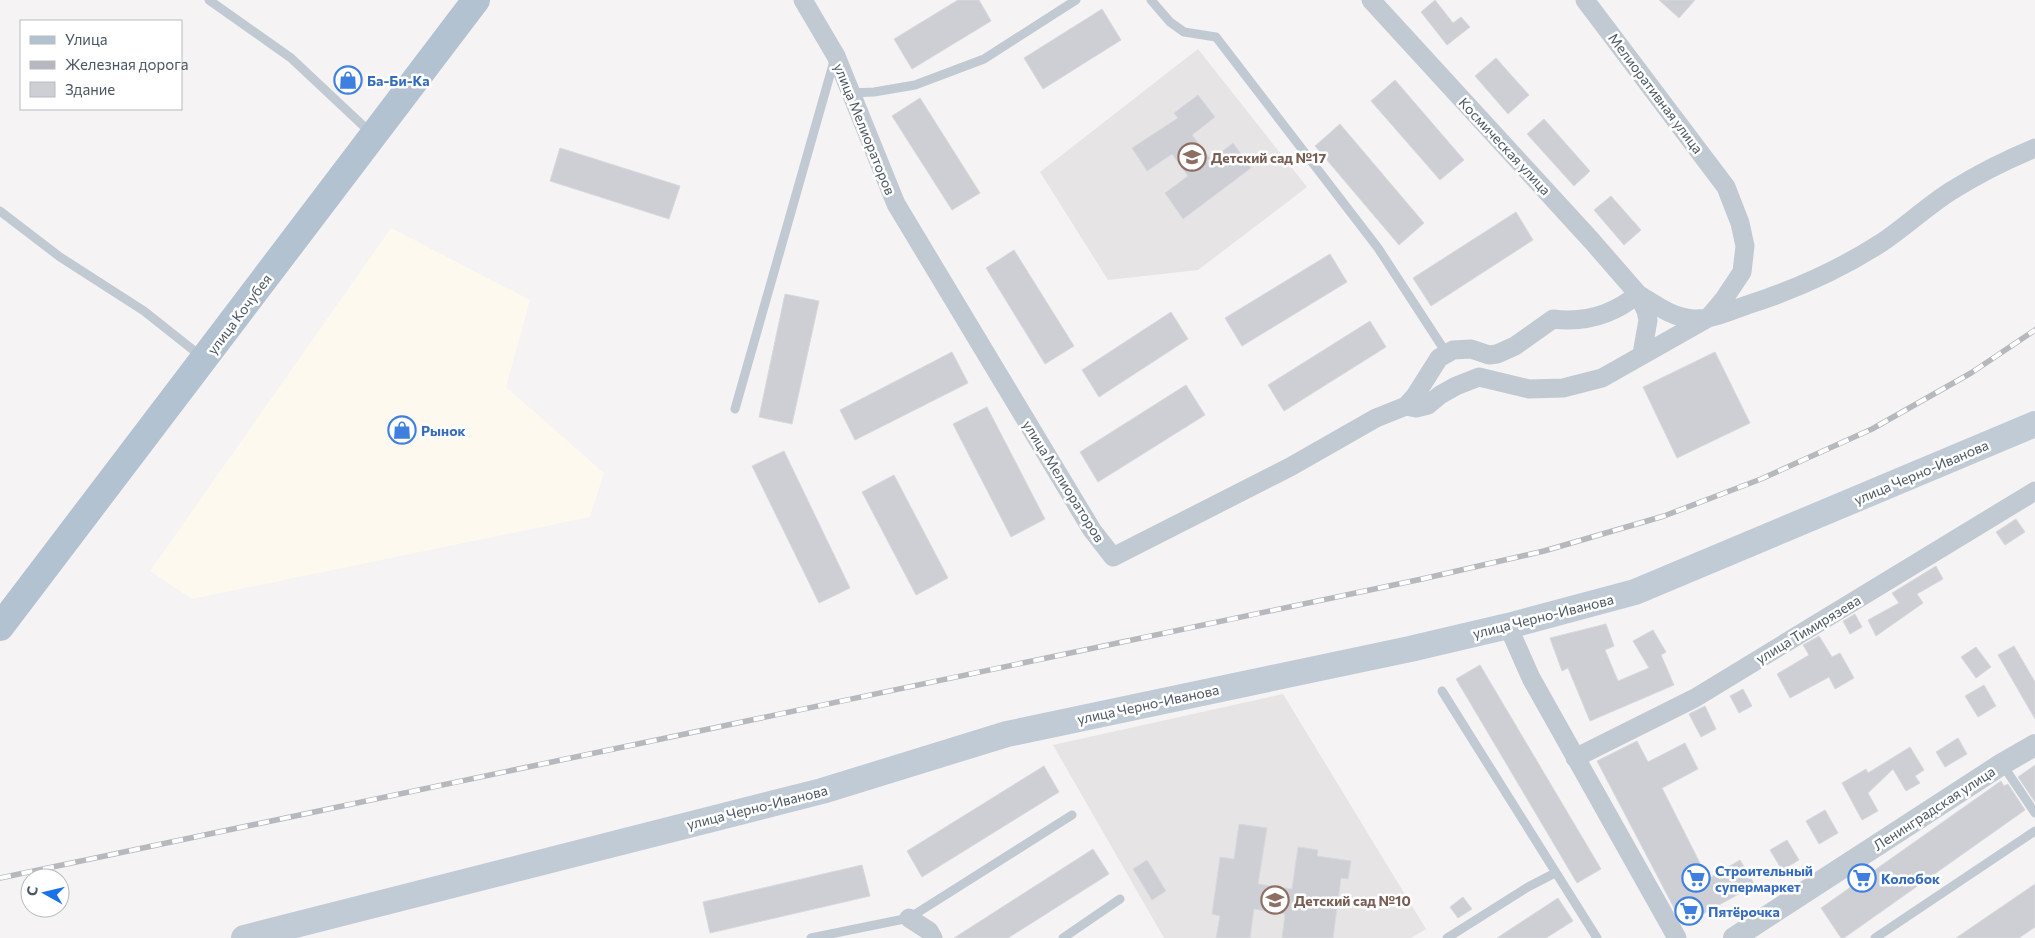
<svg xmlns="http://www.w3.org/2000/svg" width="2035" height="938" viewBox="0 0 2035 938" font-family="Commissioner,sans-serif">
  <style>
    .commercial { fill: #fdf9ef }
    .education { fill: #e6e4e5 }
    .building { fill: #cdcfd5; stroke: #d7d9de }
    .lines { fill: none; stroke-linecap: round; stroke-linejoin: round }
    .service { stroke: #c1cad2; stroke-width: 9 }
    .minor { stroke: #c1cad2; stroke-width: 19 }
    .tertiary { stroke: #c1cad2; stroke-width: 22 }
    .secondary { stroke: #c1cbd6; stroke-width: 26 }
    .primary { stroke: #b3c2d1; stroke-width: 28 }
    .rail-casing { stroke: #b5b8bd; stroke-width: 5.5 }
    .rail { stroke: #fff; stroke-width: 4; stroke-dasharray: 11; stroke-linecap: butt }
    .labels { text-anchor: middle; dominant-baseline: central; stroke-width: 5; stroke-linejoin: round; paint-order: stroke }
    .shop-label { font-size: 14px; font-weight: bold; fill: #366cbe; stroke: #fff; text-anchor: start }
    .street-label { font-size: 14px; fill: #4a5661; stroke: #fff }
    .education-label { font-size: 14px; font-weight: bold; fill: #785e54; stroke: #fff; text-anchor: start }
  </style>
  <rect width="100%" height="100%" fill="#f5f3f3"/>
  <path class="commercial" d="M391 228 530 300 506 387 604 473 590 517 192 599 150 571Z"/>
  <path class="education" d="M1198 49 1307 187 1198 270 1108 280 1040 172Z
    M1283 694 1426 929 1411 938H1164L1053 745Z"/>
  <path class="building" d="M958 0H979L991 21 912 69 894 39Z
    M1435 0 1453 23 1461 17 1470 27 1447 45 1421 12Z
    M1659 0H1695L1679 18Z
    M1102 9 1121 40 1043 89 1024 58Z
    M1496 58 1529 95 1508 114 1475 76Z
    M1395 80 1464 160 1440 180 1371 101Z
    M1198 95 1215 117 1192 135 1211 160 1233 143 1251 168 1183 219 1165 193 1188 176 1172 154 1147 171 1132 148 1178 118 1174 113Z
    M920 98 980 193 952 210 892 116Z
    M1544 119 1590 171 1574 186 1527 134Z
    M1340 124 1424 223 1399 245 1315 146Z
    M560 148 680 186 669 219 550 181Z
    M1611 196 1641 230 1624 245 1594 210Z
    M1516 212 1533 240 1431 306 1413 278Z
    M1014 250 1074 346 1045 364 986 268Z
    M1330 254 1347 282 1242 346 1225 318Z
    M785 294 819 301 792 424 759 417Z
    M1171 312 1188 339 1099 397 1082 370Z
    M1370 321 1386 347 1284 411 1268 385Z
    M952 352 968 383 855 440 840 410Z
    M1715 352 1750 423 1677 458 1643 387Z
    M1186 385 1205 415 1098 482 1080 452Z
    M987 407 1045 519 1011 537 953 424Z
    M784 451 850 588 819 603 752 466Z
    M894 475 948 578 916 595 862 492Z
    M2016 519 2025 532 2005 545 1996 532Z
    M1936 566 1943 579 1917 594 1923 603 1876 636 1868 620 1899 603 1892 593Z
    M1855 614 1862 627 1850 634 1843 621Z
    M1606 624 1614 646 1605 650 1618 681 1649 668 1633 641 1653 630 1666 652 1661 655 1674 685 1590 721 1568 668 1562 671 1550 638Z
    M1819 636 1832 657 1840 653 1854 678 1835 689 1829 677 1790 698 1777 674 1809 655 1803 645Z
    M2014 646 2035 682V719L1998 655Z
    M1976 647 1991 667 1976 678 1961 657Z
    M1480 665 1601 869 1577 883 1456 679Z
    M1984 685 1996 706 1978 717 1965 696Z
    M1743 689 1752 706 1739 713 1730 696Z
    M1705 706 1716 729 1701 737 1689 714Z
    M1958 738 1967 754 1945 767 1936 752Z
    M1637 741 1648 762 1685 743 1698 769 1662 788 1708 879 1740 860 1755 885 1683 925 1597 761Z
    M1910 747 1924 770 1915 776 1920 783 1906 791 1893 769 1868 793 1878 811 1862 820 1842 783 1866 769 1868 773Z
    M2035 765V802L2018 777Z
    M1044 766 1059 792 922 877 907 851Z
    M2001 781 2004 786 2008 784 2025 810 1844 938H1841L1821 908Z
    M1825 810 1838 833 1819 844 1806 821Z
    M1239 824 1267 828 1258 884 1292 889 1298 847 1318 850 1317 856 1351 861 1348 879 1341 878 1333 938H1282L1285 914 1254 909 1250 938H1216L1220 916 1212 914 1220 857 1234 859Z
    M1787 840 1799 860 1782 870 1770 850Z
    M1093 849 1109 874 1008 938H954Z
    M1147 860 1166 891 1152 900 1133 869Z
    M862 865 870 896 710 933 703 902Z
    M2035 884V927L2019 938H1956Z
    M1463 897 1472 909 1458 918 1450 907Z
    M1558 898 1573 921 1546 938H1497Z"/>
  <g class="lines">
    <path class="service" d="M209 0 291 58 372 134
      M1151 0 1170 22 1184 32 1216 37 1378 248 1447 354
      M851 93 874 92 915 85 984 59 1076 0
      M0 211 60 257 144 311 202 357
      M735 409 834 61
      M1442 691 1597 938
      M2002 764 2035 813
      M811 938 909 918 1072 815
      M1063 938 1120 899
      M1447 938 1528 887 1555 873
      M1875 938 2035 831"/>
    <path class="minor" d="M803 0 836 56 896 204 1092 530 1113 557 1290 467 1376 418 1406 406 1415 396 1439 358 1453 350 1471 349 1489 355 1497 354 1515 346 1553 319C1585 323 1613 315 1638 294
      M1371 0 1591 240 1638 294 1646 311 1648 320 1642 354
      M1638 294C1656 305 1671 317 1693 319 1711 320 1730 311 1747 305 1794 290 1839 270 1881 243 1905 227 1926 207 1951 191 1978 174 2006 160 2035 148
      M1406 406 1416 408 1428 405 1440 395 1456 386 1479 377 1529 389 1563 388 1602 378 1708 318 1724 299 1742 272 1745 246 1740 223 1726 187 1585 0
      M1508 626 1531 678 1677 938
      M1575 758 1695 698 2035 491
      M909 918 929 931 933 938"/>
    <path class="tertiary" d="M1734 938 2002 764 2035 745"/>
    <path class="secondary" d="M244 938 822 791 1007 734 1410 649 1508 626 1635 592 2035 424"/>
    <path class="primary" d="M0 627 476 0"/>
    <g class="rail-casing">
      <path id="rail" d="M0 878 1422 579 1544 551 1664 516 1761 479 1872 429 1971 373 2035 330"/>
    </g>
    <use href="#rail" class="rail"/>
  </g>
  <defs>
    <g id="shop-ring" transform="scale(1.4375)"><circle r="9.5" fill="#fff" stroke="#3f7fe0" stroke-width="1.5"/><path d="M-5-2.5h2.3a2.7 3.5 0 0 1 5.4 0H5L5.5 6h-11ZM-1.5-2.5h3a1.5 2.3 0 0 0-3 0Z" fill="#3f7fe0"/></g>
    <g id="school-ring" transform="scale(1.4375)"><circle r="9.5" fill="#fff" stroke="#8d6e63" stroke-width="1.5"/><path d="M0-5L7-2L0 1L-7-2ZM-4 1L0 2.5L4 1V4Q0 6-4 4Z" fill="#8d6e63"/></g>
    <g id="supermarket-ring" transform="scale(1.4375)"><circle r="9.5" fill="#fff" stroke="#3f7fe0" stroke-width="1.5"/><path d="M-6-5.5h2.5l.6 2H6L4.5 2H-2.5L-4.4-4H-6ZM-1.5 3.2a1.3 1.3 0 1 0 .1 0ZM3 3.2a1.3 1.3 0 1 0 .1 0Z" fill="#3f7fe0"/></g>
  </defs>
  <g fill-rule="evenodd">
    <use href="#shop-ring" x="348" y="80"/>
    <use href="#school-ring" x="1192" y="157"/>
    <use href="#shop-ring" x="402" y="430"/>
    <use href="#supermarket-ring" x="1696" y="878"/>
    <use href="#supermarket-ring" x="1862" y="878"/>
    <use href="#school-ring" x="1275" y="900"/>
    <use href="#supermarket-ring" x="1689" y="911"/>
  </g>
  <g class="labels">
    <g class="shop-label">
      <text x="367" y="80">Ба-Би-Ка</text>
      <text x="421" y="430">Рынок</text>
      <text x="1715" y="870">Строительный<tspan x="1715" dy="16">супермаркет</tspan></text>
      <text x="1881" y="878">Колобок</text>
      <text x="1708" y="911">Пятёрочка</text>
    </g>
    <g class="street-label">
      <text transform="translate(1656 93) rotate(53)">Мелиоративная улица</text>
      <text transform="translate(865 129) rotate(68)">улица Мелиораторов</text>
      <text transform="translate(1505 146) rotate(47)">Космическая улица</text>
      <text transform="translate(239 314) rotate(-53)">улица Кочубея</text>
      <text transform="translate(1921 472) rotate(-23)">улица Черно-Иванова</text>
      <text transform="translate(1064 481) rotate(58)">улица Мелиораторов</text>
      <text transform="translate(1543 616) rotate(-14)">улица Черно-Иванова</text>
      <text transform="translate(1808 629) rotate(-31)">улица Тимирязева</text>
      <text transform="translate(1148 704) rotate(-12)">улица Черно-Иванова</text>
      <text transform="translate(757 807) rotate(-14)">улица Черно-Иванова</text>
      <text transform="translate(1934 808) rotate(-33)">Ленинградская улица</text>
    </g>
    <g class="education-label">
      <text x="1211" y="157">Детский сад №17</text>
      <text x="1294" y="900">Детский сад №10</text>
    </g>
  </g>
  <rect x="20" y="20" width="162" height="90" fill="#ffffff" stroke="#b7bbc0"/>
  <rect x="30" y="36" width="25" height="8" fill="#b3c2d1" stroke="#b7bbc0"/>
  <text x="65" y="45" font-size="15" fill="#4a5661">Улица</text>
  <rect x="30" y="61" width="25" height="8" fill="#b5b8bd" stroke="#b7bbc0"/>
  <text x="65" y="70" font-size="15" fill="#4a5661">Железная дорога</text>
  <rect x="30" y="82" width="25" height="15" fill="#cdcfd5" stroke="#b7bbc0"/>
  <text x="65" y="95" font-size="15" fill="#4a5661">Здание</text>
  <g transform="translate(45 893) rotate(278)"><circle r="24" fill="#ffffff" stroke="#b7bbc0"/>
  <path d="M0-4L9 19L0 12L-9 19Z" fill="#1a73e8"/>
  <text y="-8" font-size="14" font-weight="bold" text-anchor="middle" fill="#4a5661">С</text>
  </g>
</svg>
